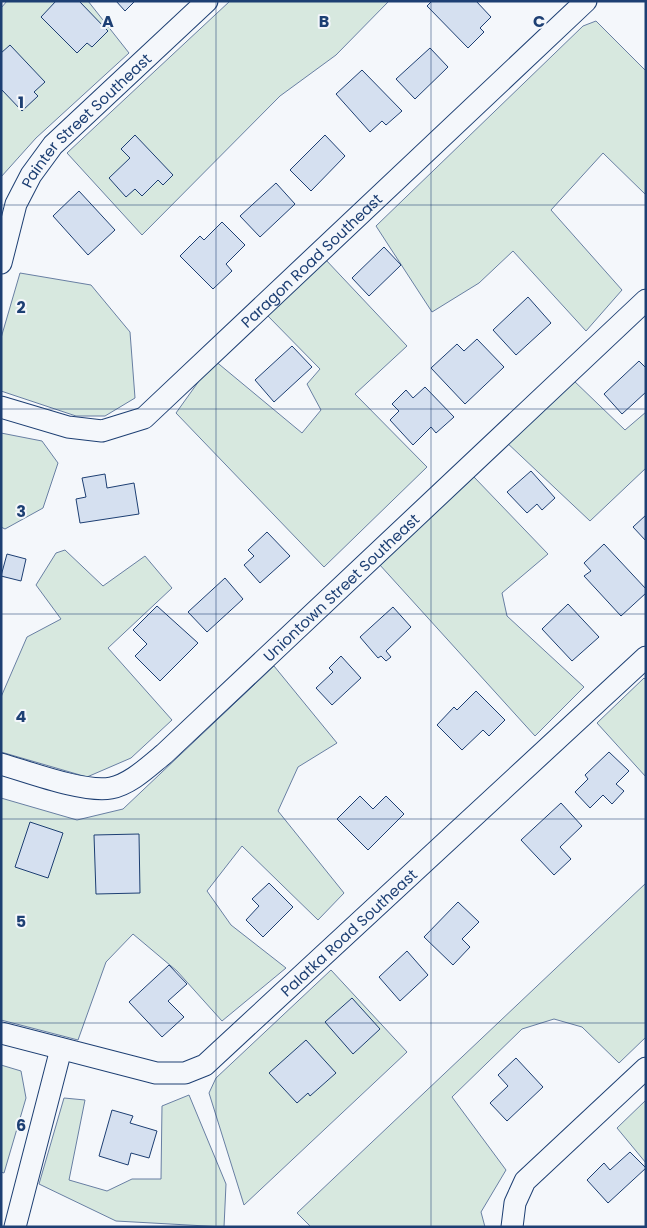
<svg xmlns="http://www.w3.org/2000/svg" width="647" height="1228" viewBox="0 0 647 1228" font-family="Poppins,sans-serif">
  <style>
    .green { fill: #d7e8df; stroke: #687fa3 }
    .building { fill: #d5e0f0; stroke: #1d3f73 }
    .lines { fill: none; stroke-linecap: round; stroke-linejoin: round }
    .minor-casing { stroke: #1d3f73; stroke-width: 23 }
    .minor { stroke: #f4f7fb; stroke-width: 21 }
    .grid { fill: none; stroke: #1d3f73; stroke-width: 1; stroke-opacity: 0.55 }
    .labels { text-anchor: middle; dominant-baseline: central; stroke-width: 4; stroke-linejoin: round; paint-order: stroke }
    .street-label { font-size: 15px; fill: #1d3f73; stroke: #f4f7fb }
    .grid-label { font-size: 16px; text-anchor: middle; font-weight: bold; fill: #1d3f73; stroke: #f4f7fb; stroke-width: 4; stroke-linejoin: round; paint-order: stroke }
  </style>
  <rect width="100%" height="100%" fill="#f4f7fb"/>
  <path class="green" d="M7 1H88L129 53 36 138 1 177V8Z
    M230 1H389L336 55 280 96 142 235 67 153Z
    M596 21 646 71V195L603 153 551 210 622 290 586 331 513 251 479 283 432 312 376 226 583 26Z
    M325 259 407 346 355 394 427 467 324 567 176 413 214 360 302 433 321 410 307 384 320 369 266 314Z
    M20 273 91 285 130 332 135 398 105 416H76L1 391V338Z
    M572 379 625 430 646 412V468L590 521 504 440Z
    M1 433 42 441 58 463 43 508 5 529 1 527Z
    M474 477 548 554 502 593 507 616 584 687 535 736 379 564Z
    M65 550 103 586 145 556 172 588 108 648 172 720 131 758 87 777 1 752V697L27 637 61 619 36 585 56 553Z
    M274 666 337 743 298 767 278 811 344 893 318 920 242 846 207 891 231 925 286 968 222 1021 177 971 133 934 106 962 78 1040 1 1020V798L77 820 123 809Z
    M644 678 646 680V777L597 723Z
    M646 883V1037L619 1063 582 1027 554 1019 522 1029 452 1097 506 1170 481 1212 485 1227H311L297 1213Z
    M331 970 407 1052 244 1205 209 1093 216 1078Z
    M1 1065 21 1071 26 1098 4 1173 1 1172Z
    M189 1095 226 1184 224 1227 116 1221 39 1184 64 1098 85 1100 69 1180 107 1191 132 1179H161L162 1106Z
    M646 1100V1163L617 1128Z"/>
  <path class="building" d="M56 1H79L108 31 92 47 87 43 77 53 41 17Z
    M116 1H135L125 11Z
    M432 1H476L491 17 480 28 484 32 468 48 427 6Z
    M10 45 45 82 34 92 38 96 22 111 1 89V53Z
    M430 48 448 67 415 99 396 79Z
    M362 70 402 111 386 125 382 121 370 132 336 94Z
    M135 135 173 175 163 185 158 180 142 196 135 189 126 197 109 178 130 158 121 149Z
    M325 135 345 156 311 191 290 170Z
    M276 183 295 204 260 237 240 216Z
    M79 191 115 230 88 255 53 216Z
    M222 222 245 245 226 264 232 271 213 289 180 256 200 236 204 240Z
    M384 247 401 265 369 296 352 278Z
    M528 297 551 323 516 355 493 330Z
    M477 339 504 367 465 404 431 368 457 344 464 351Z
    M292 346 312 367 274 402 255 380Z
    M639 361 646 368V392L622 414 604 394Z
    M425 387 454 417 436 433 431 427 413 445 390 420 399 411 392 404 406 390 413 398Z
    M531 471 555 498 542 510 537 504 527 513 507 492Z
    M105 474 107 488 134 483 139 514 80 523 76 499 86 497 82 478Z
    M646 515V541L633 527Z
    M267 532 290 556 260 583 244 565 254 556 248 550Z
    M604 544 646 589V593L621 616 584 576 591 571 584 563Z
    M7 554 26 559 21 581 1 576Z
    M225 578 243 599 207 632 188 612Z
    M568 604 599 637 572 661 542 629Z
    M157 606 198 643 160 681 135 656 147 644 133 630Z
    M393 607 411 627 386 651 391 657 386 661 381 656 378 658 360 637Z
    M341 656 361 678 332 705 316 688 333 672 329 668Z
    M476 691 505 720 489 736 483 730 462 750 437 725 454 707 457 710Z
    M609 752 629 771 616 784 624 791 612 804 603 795 590 808 575 792 588 779 585 775Z
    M360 796 373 809 386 796 404 814 368 850 337 819Z
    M561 803 582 826 560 847 571 859 554 875 521 840Z
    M30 822 63 833 48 878 15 867Z
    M139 834 140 893 96 894 94 835Z
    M269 883 293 907 263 937 246 920 259 906 252 899Z
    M458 902 479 922 462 939 470 947 453 965 424 937Z
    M407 951 428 975 400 1001 379 977Z
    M169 965 187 984 168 1001 184 1017 162 1037 129 1002Z
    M352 998 380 1029 353 1054 325 1022Z
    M306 1040 336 1073 310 1096 308 1093 297 1103 269 1073Z
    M516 1058 543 1087 507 1121 490 1103 508 1086 498 1075Z
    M112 1110 133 1116 130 1123 157 1131 149 1158 131 1153 128 1165 99 1156Z
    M630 1152 646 1168 608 1203 587 1180 604 1163 610 1170Z"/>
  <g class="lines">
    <g class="minor-casing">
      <g id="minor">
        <path id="s1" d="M1 263 16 204 31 175 53 145 207 1"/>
        <path id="s2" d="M1 407 68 427 102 431 144 418 586 1"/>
        <path id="s3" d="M1 764C29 772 84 793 111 788 131 784 149 766 164 754L646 300"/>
        <path id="s4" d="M1 1033 156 1073H185L205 1065 646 657"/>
        <path d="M15 1227 61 1049"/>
        <path d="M512 1227 515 1203 525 1181 646 1068"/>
      </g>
    </g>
    <use href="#minor" class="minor"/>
  </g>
  <path class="grid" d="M216 1V1227M431 1V1227M1 205H646M1 409H646M1 614H646M1 819H646M1 1023H646"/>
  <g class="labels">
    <g class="street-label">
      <text stroke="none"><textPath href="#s1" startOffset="171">Painter Street Southeast</textPath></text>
      <text stroke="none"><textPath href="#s2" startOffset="378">Paragon Road Southeast</textPath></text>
      <text stroke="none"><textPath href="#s3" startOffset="420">Uniontown Street Southeast</textPath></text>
      <text stroke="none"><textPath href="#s4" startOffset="406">Palatka Road Southeast</textPath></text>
    </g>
  </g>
  <g class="grid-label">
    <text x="108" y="27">A</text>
    <text x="324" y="27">B</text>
    <text x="539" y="27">C</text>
    <text x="21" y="108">1</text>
    <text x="21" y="313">2</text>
    <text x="21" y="517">3</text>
    <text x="21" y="722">4</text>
    <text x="21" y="927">5</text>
    <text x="21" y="1131">6</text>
  </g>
  <rect width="647" height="1228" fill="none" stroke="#1d3f73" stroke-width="5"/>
</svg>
